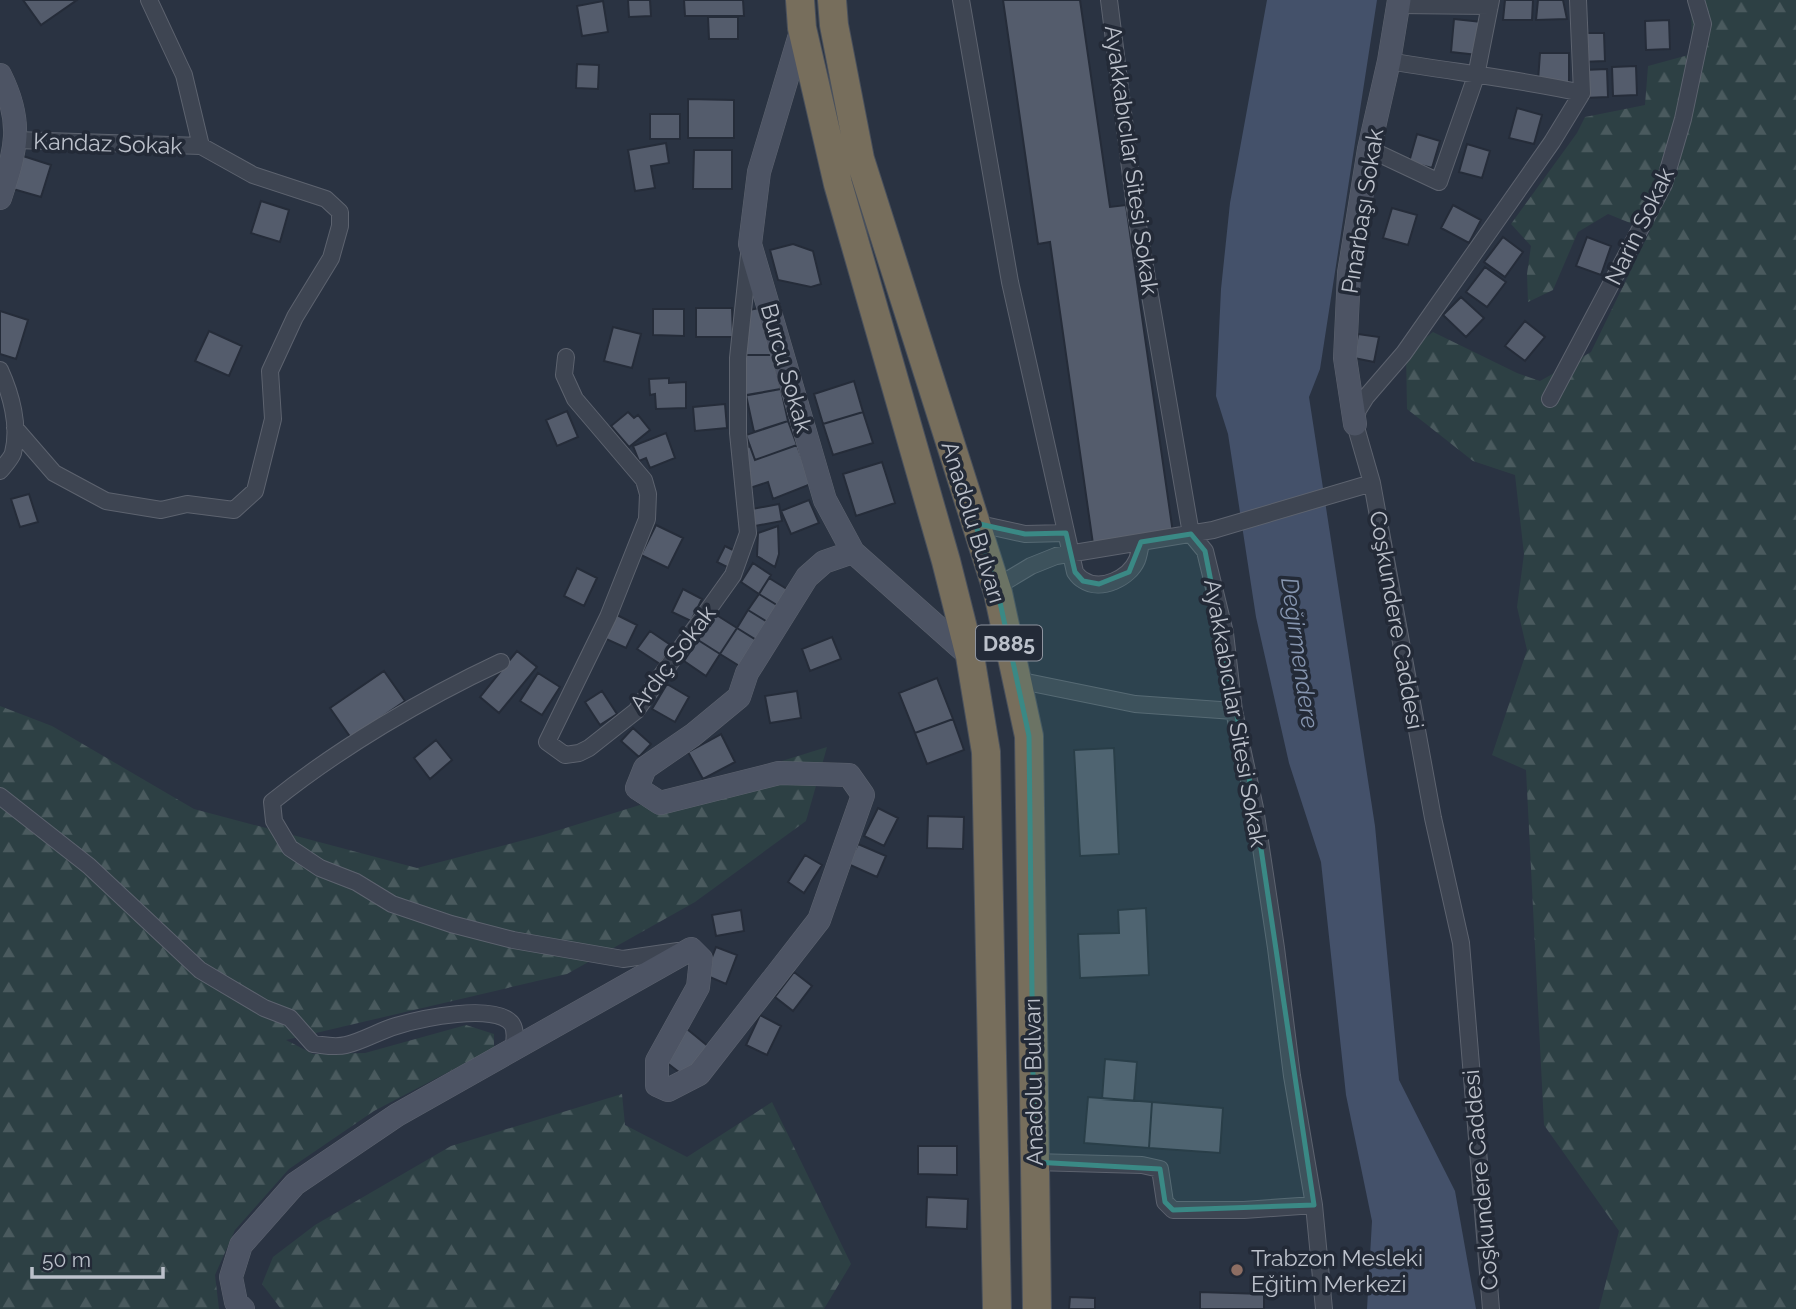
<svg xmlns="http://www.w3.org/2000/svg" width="1796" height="1309" viewBox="0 0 1796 1309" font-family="Raleway,sans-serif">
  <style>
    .forest { fill: url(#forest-firs) }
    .water { fill: #44516a }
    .building { fill: #545c6c; stroke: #252c39; stroke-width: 2 }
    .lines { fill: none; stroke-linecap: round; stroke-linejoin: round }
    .street-casing { stroke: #5d636f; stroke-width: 18 }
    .secondary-casing { stroke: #5d636f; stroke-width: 24 }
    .highway-casing { stroke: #49505c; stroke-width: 30 }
    .street { stroke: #3e4552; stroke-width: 16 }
    .secondary { stroke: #4d5464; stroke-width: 23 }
    .highway { stroke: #776e5c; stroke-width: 28 }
    .marked { fill: #3a8985; fill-opacity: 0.2; stroke: #3a8985; stroke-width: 5; stroke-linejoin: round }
    .education-dot { fill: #8d6e63; stroke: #232a37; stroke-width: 2.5 }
    .labels { text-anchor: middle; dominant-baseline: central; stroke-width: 7; stroke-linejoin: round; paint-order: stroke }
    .shield { fill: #232a37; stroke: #8e949f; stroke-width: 2 }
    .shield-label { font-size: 21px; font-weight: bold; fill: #bcc1cb }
    .street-label { font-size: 23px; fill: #bcc1cb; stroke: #232a37 }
    .poi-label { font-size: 23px; fill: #bcc1cb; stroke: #232a37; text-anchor: start }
    .water-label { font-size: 24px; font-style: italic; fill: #8695af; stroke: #232a37 }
  </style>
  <defs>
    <pattern id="forest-firs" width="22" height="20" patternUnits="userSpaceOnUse" patternTransform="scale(1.75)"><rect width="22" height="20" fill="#2d4044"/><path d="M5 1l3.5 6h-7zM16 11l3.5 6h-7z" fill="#4a5a5e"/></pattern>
  </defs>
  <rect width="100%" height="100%" fill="#2a3342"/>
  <path class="forest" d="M1691 0H1796V1309H1599L1619 1231 1544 1125 1526 770 1492 755 1527 650 1517 607 1524 554 1515 475 1473 461 1407 409 1406 353 1433 332 1517 373 1540 381 1591 352 1650 231 1608 214 1578 232 1553 290 1528 302 1527 274 1531 246 1511 224 1577 133 1585 117 1645 105 1648 66 1692 54Z
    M0 706 52 726 194 809 417 868 543 835 827 747 806 821 695 902 567 974 286 1040 313 1054 365 1053 466 1025 494 1034V1048L374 1111 289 1169 235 1230 215 1275 219 1309H0Z
    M622 1094 625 1125 687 1157 772 1102 851 1264 824 1309H281L262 1284 273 1257 315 1225 451 1146Z"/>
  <path class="water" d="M1267 0H1377L1320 369 1309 397 1375 826 1399 1080 1455 1191 1476 1309H1367L1372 1221 1346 1095 1321 862 1289 763 1256 617 1228 434 1216 396 1221 289 1230 203Z"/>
  <path class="building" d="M23 0H77L41 25Z
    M628 0H650L651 16 629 17Z
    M684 0H743L744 16H685Z
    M1003 0H1080L1110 207 1126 205 1173 533 1093 544 1050 242 1038 244Z
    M1505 0H1533L1532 20H1503Z
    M1538 0H1563L1567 19 1536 20Z
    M603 1 608 32 582 36 577 6Z
    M708 17H738V39H709Z
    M1454 19 1482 22 1478 55 1451 52Z
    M1669 20 1670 49 1646 50 1645 21Z
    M1580 33H1604L1605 61 1581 62Z
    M1540 53H1569V86L1538 81Z
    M577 64 599 65 598 89 576 88Z
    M1636 66 1637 95 1613 96 1612 67Z
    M1607 69 1608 97 1584 98 1583 70Z
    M688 99 734 100V138H688Z
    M1517 108 1542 115 1534 144 1509 138Z
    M650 114H680V139H650Z
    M1417 134 1440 141 1432 168 1409 162Z
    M666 143 669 163 651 166 655 188 635 191 628 150Z
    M1467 144 1490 151 1482 178 1459 172Z
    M694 150H732V189H693Z
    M23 156 51 165 41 197 13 189Z
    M261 201 289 210 280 242 251 233Z
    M1453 205 1481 220 1469 243 1441 228Z
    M1392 208 1417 215 1408 245 1383 238Z
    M1503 237 1523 252 1505 277 1484 262Z
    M1587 237 1611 246 1601 275 1576 266Z
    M793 244 813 251 821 284 811 287 778 280 770 250Z
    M1485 267 1506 282 1487 307 1466 292Z
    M1461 297 1484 318 1466 337 1443 315Z
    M696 308H732L733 337H696Z
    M759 308 772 355H745L749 310Z
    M653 309H684V336L653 335Z
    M0 311 28 320 16 359 0 354Z
    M1525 321 1545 337 1525 361 1505 346Z
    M613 327 641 334 632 368 604 361Z
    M209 331 242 346 229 376 195 361Z
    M1358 334 1379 337 1374 362 1354 358Z
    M745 355H772L781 389 743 396Z
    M669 378V383L686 382V408L656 409 655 394 650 395 649 379Z
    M854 381 863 412 823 424 814 394Z
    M781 389 788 421 754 432 746 395Z
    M725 404 727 428 695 431 693 407Z
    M567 411 578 437 557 446 546 420Z
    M628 412 634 418 638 415 650 430 629 447 611 426Z
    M863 412 873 443 833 455 823 424Z
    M788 421 797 445 755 460 746 435Z
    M666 433 675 458 650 468 646 458 639 461 633 446Z
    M797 445 811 484 773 499 768 482 750 488 744 448 750 446 755 460Z
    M882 462 895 503 856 516 843 474Z
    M29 494 38 522 20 527 11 499Z
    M809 500 819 523 791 534 781 511Z
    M779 504 782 521 755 526 752 509Z
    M656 525 683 538 668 568 641 555Z
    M778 526 779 554 775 567 757 556 758 533Z
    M725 546 737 552 729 568 717 562Z
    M753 563 771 575 759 594 741 582Z
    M577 568 597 578 584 606 564 596Z
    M769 578 790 591 780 607 759 594Z
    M683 589 702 599 691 621 672 612Z
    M759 594 780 607 769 623 748 610Z
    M748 610 769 623 758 641 737 628Z
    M615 614 637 625 626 648 604 638Z
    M715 614 737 628 720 654 698 640Z
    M737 628 758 641 741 667 720 654Z
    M650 631 672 646 660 664 637 649Z
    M832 637 841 659 810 671 802 649Z
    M698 640 720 654 706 676 684 661Z
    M517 651 537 667 499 713 480 697Z
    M384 671 405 701 351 738 330 708Z
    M538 673 560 687 542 715 520 701Z
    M937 678 953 719 915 733 899 693Z
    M667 684 689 697 675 722 652 709Z
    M602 691 617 714 600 725 585 702Z
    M797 691 801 718 770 723 765 696Z
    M953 719 964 750 927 764 915 733Z
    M633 728 651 744 639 757 621 741Z
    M721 734 735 762 703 779 688 752Z
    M436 740 452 760 430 779 414 758Z
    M1114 748 1119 854 1080 856 1074 750Z
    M878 808 898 818 884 846 864 836Z
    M928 816 964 817 963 849 927 848Z
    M858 844 886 856 877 877 848 864Z
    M805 855 822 865 804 893 788 882Z
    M1146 908 1149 975 1080 978 1078 934 1119 933 1118 910Z
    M741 910 744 931 716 936 712 915Z
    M716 947 737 955 726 984 705 975Z
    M794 972 812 986 793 1011 775 997Z
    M760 1015 781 1026 767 1055 746 1045Z
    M687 1029 709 1047 684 1076 662 1059Z
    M1105 1059 1137 1062 1134 1101 1102 1099Z
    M1088 1097 1152 1102 1149 1148 1084 1143Z
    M1152 1102 1223 1108 1220 1153 1149 1148Z
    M918 1146H957V1175L918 1174Z
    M927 1197 968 1199 967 1229 926 1227Z
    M1200 1292 1264 1294V1309H1200Z
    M1070 1297 1095 1298V1309H1069Z"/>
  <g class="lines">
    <g class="street-casing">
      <path id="street" d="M149 0 184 75 201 146
        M961 0 1010 282 1075 572C1077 575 1079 578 1083 580 1101 592 1129 578 1137 560 1139 555 1140 548 1141 542
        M1109 0 1135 208 1191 534 1205 551 1225 633 1234 711 1255 808 1276 948 1292 1076 1314 1205 1324 1309
        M1398 5 1490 6
        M1389 61C1453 72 1519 79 1582 93
        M1369 149 1439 182 1476 76 1491 0
        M566 357 564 375 575 399 644 480 648 494 647 519 608 617 547 742 565 755 579 753 589 748 636 711 733 575 748 533 738 433V358L749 254
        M0 370C11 394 20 426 13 453 11 459 4 466 0 471
        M1550 399 1664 184 1683 119 1703 24 1696 0
        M15 428 54 473 106 501 161 510 187 504 234 510 255 491 273 419 270 371 295 317 331 258 340 226V212L326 199 253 175 201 146 16 140
        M975 523 1025 534 1066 533
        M996 587 1031 566 1056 556 1213 530 1372 483
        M501 662C424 698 339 748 272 802L274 821 290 848 320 868 356 882 392 904 451 924 513 940 623 959 678 951
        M1017 680 1135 704 1234 711
        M0 796 89 866 200 970 264 1008 290 1018 313 1044C324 1045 335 1048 346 1045 363 1041 379 1031 396 1026 419 1019 496 1002 512 1024 517 1032 514 1042 513 1051
        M1034 1162 1142 1165 1160 1169 1165 1202 1173 1210H1244L1314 1205
        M1491 1309 1461 943 1433 818 1372 483 1355 424 1358 410 1366 397 1404 353 1552 142 1582 93 1578 0"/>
    </g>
    <g class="secondary-casing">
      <path id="secondary" d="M802 28 759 172 750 244 825 500 853 552 970 656
        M0 75C24 123 16 150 0 198
        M1355 424 1345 358 1349 273 1369 149 1389 61 1399 0
        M243 1309 236 1302 231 1277 241 1245 295 1184 397 1115 691 949 701 959 698 987 657 1061V1085L668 1090 699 1074 819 920 863 795 849 775 779 773 660 803 637 788 645 768 693 735 739 697 747 673 807 577 824 562 853 552"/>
    </g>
    <g class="highway-casing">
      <path id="highway" d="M800 0 802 28 838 184 946 561 970 656 986 752 997 1309
        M832 0 834 25 860 159 998 593 1029 736 1037 1309"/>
    </g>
    <use href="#street" class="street"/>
    <use href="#secondary" class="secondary"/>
    <use href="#highway" class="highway"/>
  </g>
  <path class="marked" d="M975 523 1025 534 1066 533 1075 572 1083 581 1099 584 1129 572 1141 542 1191 534 1205 551 1255 808 1314 1205 1173 1210 1165 1202 1160 1169 1034 1162 1029 736 998 593Z"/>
  <circle class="education-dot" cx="1237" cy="1270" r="7"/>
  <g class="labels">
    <rect class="shield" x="976" y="625.5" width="66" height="35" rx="5"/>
    <g class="shield-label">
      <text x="1009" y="643">D885</text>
    </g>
    <g class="street-label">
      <text transform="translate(108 143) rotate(2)">Kandaz Sokak</text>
      <text transform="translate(1132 160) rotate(82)">Ayakkabıcılar Sitesi Sokak</text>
      <text transform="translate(1362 211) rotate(-81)">Pınarbaşı Sokak</text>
      <text transform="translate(1639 226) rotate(-64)">Narin Sokak</text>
      <text transform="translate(787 368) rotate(74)">Burcu Sokak</text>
      <text transform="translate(974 522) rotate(73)">Anadolu Bulvarı</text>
      <text transform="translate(1397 620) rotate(80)">Coşkundere Caddesi</text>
      <text transform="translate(672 658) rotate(-53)">Ardıç Sokak</text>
      <text transform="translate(1236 713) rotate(80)">Ayakkabıcılar Sitesi Sokak</text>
      <text transform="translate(1033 1082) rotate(-91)">Anadolu Bulvarı</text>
      <text transform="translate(1480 1180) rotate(-95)">Coşkundere Caddesi</text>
    </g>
    <g class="poi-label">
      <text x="1251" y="1257">Trabzon Mesleki<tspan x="1251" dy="26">Eğitim Merkezi</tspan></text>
    </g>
    <g class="water-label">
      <text transform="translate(1300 653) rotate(82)">Değirmendere</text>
    </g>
  </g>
  <path d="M32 1267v10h131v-10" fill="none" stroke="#bcc1cb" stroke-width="3.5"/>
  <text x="42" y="1267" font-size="21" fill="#bcc1cb" stroke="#232a37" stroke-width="5" paint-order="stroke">50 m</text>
</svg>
